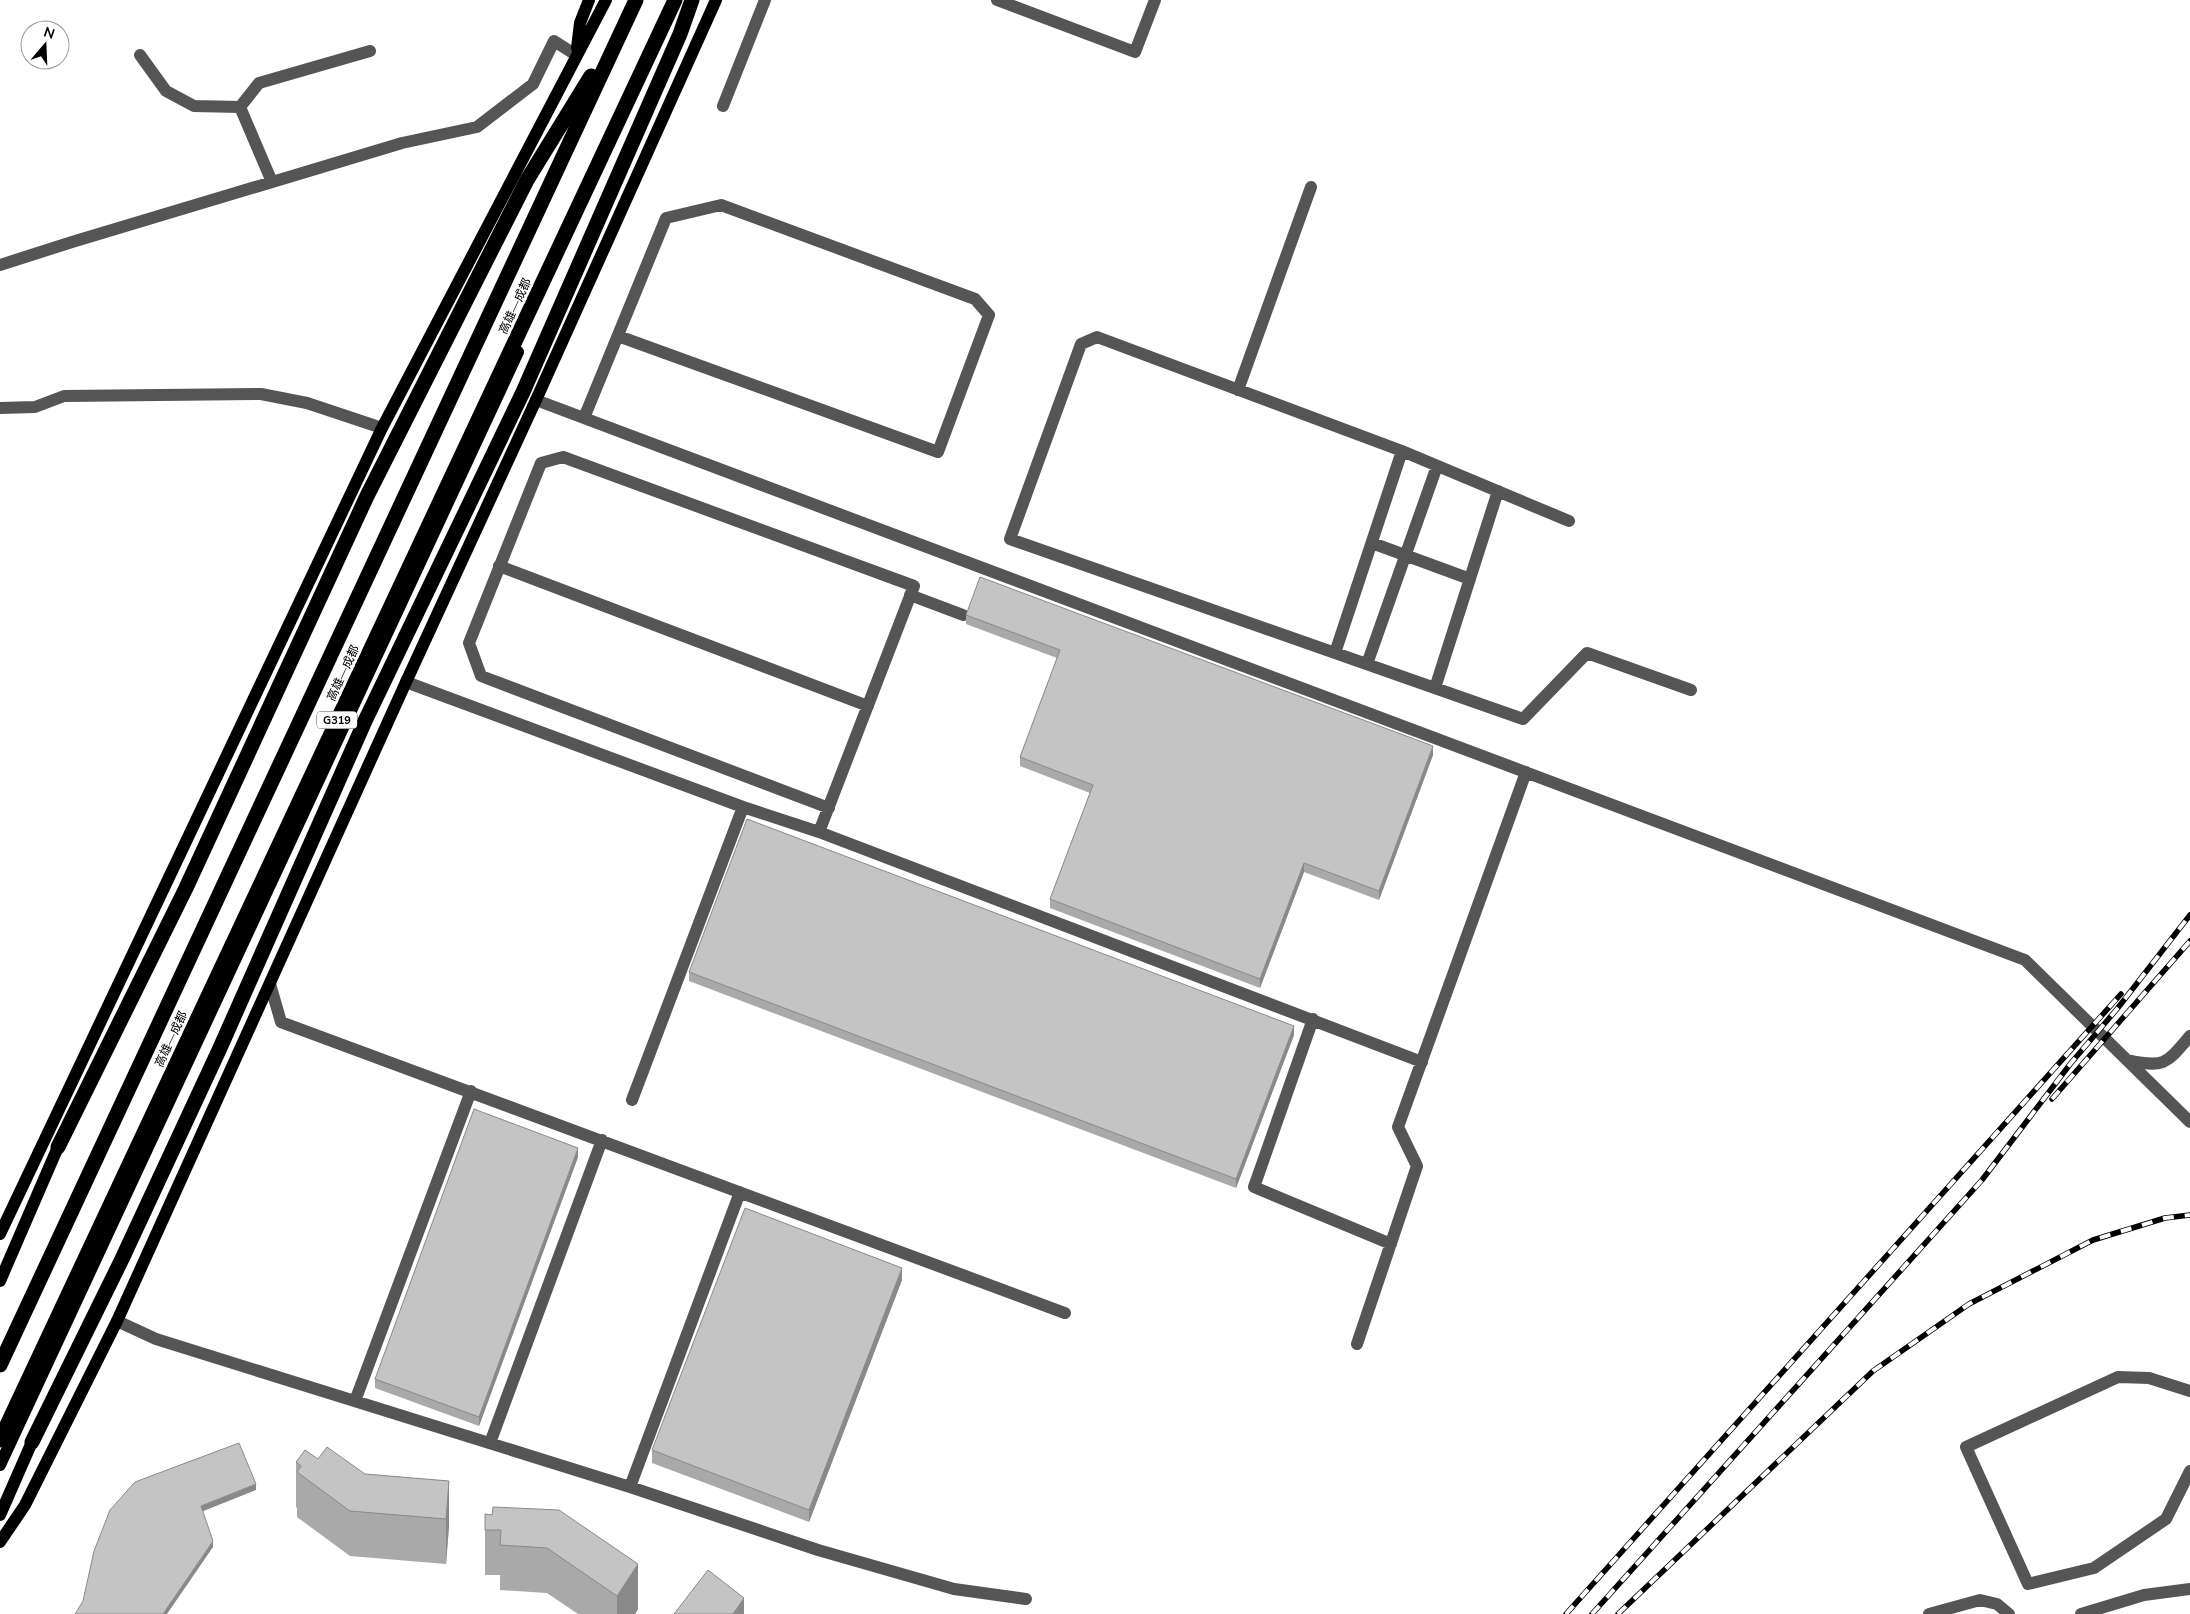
<svg xmlns="http://www.w3.org/2000/svg" width="2190" height="1614" viewBox="0 0 2190 1614" font-family="'Nunito Sans','Noto Sans SC',sans-serif">
  <style>
    .lines { fill: none; stroke-linecap: round; stroke-linejoin: round }
    .minor { stroke: #555; stroke-width: 12 }
    .major { stroke: #000; stroke-width: 12 }
    .highway { stroke: #000; stroke-width: 15 }
    .rail-casing { stroke: #000; stroke-width: 5.5 }
    .rail { stroke: #fff; stroke-width: 4; stroke-dasharray: 11; stroke-linecap: butt }
    .wall { fill: #a9a9a9 }
    .shaded-wall { fill: #898989 }
    .building { fill: #c4c4c4; stroke: #898989 }
    .labels { text-anchor: middle; dominant-baseline: central; stroke-width: 5; stroke-linejoin: round; paint-order: stroke }
    .shield { fill: #fff; stroke: #4c4c4c; stroke-width: 1 }
    .shield-label { font-size: 11px; font-weight: bold; fill: #000 }
    .street-label { font-size: 12px; fill: #000; stroke: #fff }
  </style>
  <rect width="100%" height="100%" fill="#fff"/>
  <g class="lines">
    <path class="minor" d="M997 0 1135 52 1155 0
      M140 55 166 91 194 106 240 107 259 83 370 51
      M723 106 765 0
      M240 107 272 182
      M0 265 72 242 402 143 477 127 533 84 554 41 576 55
      M1238 390 1311 187
      M536 400 2025 960 2190 1122
      M0 408 35 407 64 396 261 394 307 403 382 428
      M584 418 666 218 721 205 975 299 989 315 938 452 618 336
      M1569 521 1402 451 1097 337 1081 344 1010 539 1523 719 1587 653 1691 690
      M1372 543 1470 579
      M499 566 868 706
      M910 595 963 615
      M1335 653 1402 451
      M1367 664 1437 466
      M406 682 743 807 819 832 1422 1062
      M1435 688 1498 491
      M819 832 914 586 563 457 541 463 469 643 481 676 829 808
      M270 984 281 1022 1065 1313
      M1313 1019 1254 1187 1391 1244
      M2127 1060C2165 1068 2166 1064 2190 1036
      M632 1100 743 807
      M117 1321 156 1339 630 1487 818 1550 954 1589 1026 1599
      M1357 1344 1417 1166 1398 1127 1526 772
      M2190 1391 2149 1378 2118 1377 1966 1447 2028 1584 2094 1568 2166 1519 2190 1471
      M355 1401 471 1091
      M490 1443 602 1140
      M630 1487 740 1192
      M1929 1614 1980 1600 1997 1604 2009 1614
      M2081 1614 2144 1595 2190 1589"/>
    <path class="major" d="M577 48 580 23 589 0
      M0 1234 382 428 606 0
      M0 1281 58 1147
      M0 1465 518 352
      M0 1515 32 1442
      M0 1542 25 1505 117 1321 406 682 536 400 716 0"/>
    <path class="highway" d="M58 1147 186 888 367 496 527 180 591 76
      M0 1365 636 0
      M0 1440 675 0
      M32 1442 122 1259 220 1048 365 721 523 392 680 34 692 0"/>
    <g class="rail-casing">
      <path id="rail" d="M2052 1099 2190 941
        M1566 1614 2121 994
        M1592 1614 1982 1180 2071 1063 2117 1009 2190 915
        M1618 1614 1873 1371 1969 1304 2093 1240 2165 1218 2190 1215"/>
    </g>
    <use href="#rail" class="rail"/>
  </g>
  <path class="wall" d="M966 615 1433 755 1379 900 1304 872 1260 988 1050 908V899L1090 793 1020 766V757L1057 658 966 624Z
    M689 972 1294 1035 1236 1188 689 981Z
    M578 1157 479 1426 375 1388V1379Z
    M902 1280 809 1522 652 1463V1450Z
    M318 1459 365 1474 449 1481V1526L446 1564 350 1556 297 1517V1508L296 1507V1462Z
    M493 1507 638 1609 635 1614H578L547 1593 500 1590V1575H485V1530L492 1515Z"/>
  <path class="shaded-wall" d="M1433 746V755L1379 900V891Z
    M1304 863V872L1260 988V979Z
    M1294 1026V1035L1236 1188V1179Z
    M578 1148V1157L479 1426V1417Z
    M902 1268V1280L809 1522V1510Z
    M449 1481V1526L446 1564V1519Z
    M256 1484V1490L201 1512V1506Z
    M213 1541V1547L167 1614H163Z
    M638 1564V1609L635 1614H617V1596Z
    M744 1598V1614H733Z"/>
  <path class="building" d="M980 577 1433 746 1379 891 1304 863 1260 979 1050 899 1093 785 1020 757 1060 650 966 615Z
    M747 819 1294 1026 1236 1179 689 972Z
    M474 1109 578 1148 479 1417 375 1379Z
    M745 1208 902 1268 809 1510 652 1450Z
    M239 1443 256 1484 201 1506 213 1541 163 1614H75L83 1601 94 1551 110 1510 135 1482Z
    M327 1447 365 1474 449 1481 446 1519 350 1511 297 1472 301 1466 296 1462 305 1450 318 1459Z
    M493 1507 559 1510 638 1564 617 1596 547 1548 500 1545 501 1530H485V1514L492 1515Z
    M708 1570 744 1598 733 1614H674Z"/>
  <g class="labels">
    <rect class="shield" x="317" y="711.5" width="40" height="17" rx="4"/>
    <g class="shield-label">
      <text x="337" y="720">G319</text>
    </g>
    <g class="street-label">
      <text transform="translate(515 306) rotate(-65)">高雄—成都</text>
      <text transform="translate(343 673) rotate(-65)">高雄—成都</text>
      <text transform="translate(171 1039) rotate(-65)">高雄—成都</text>
    </g>
  </g>
  <g transform="translate(45 45) rotate(19)"><circle r="24" fill="#ffffff" stroke="#999999"/>
  <path d="M0-4L9 19L0 12L-9 19Z" fill="#000000"/>
  <text y="-8" font-size="14" font-weight="bold" text-anchor="middle" fill="#000000">N</text>
  </g>
</svg>
